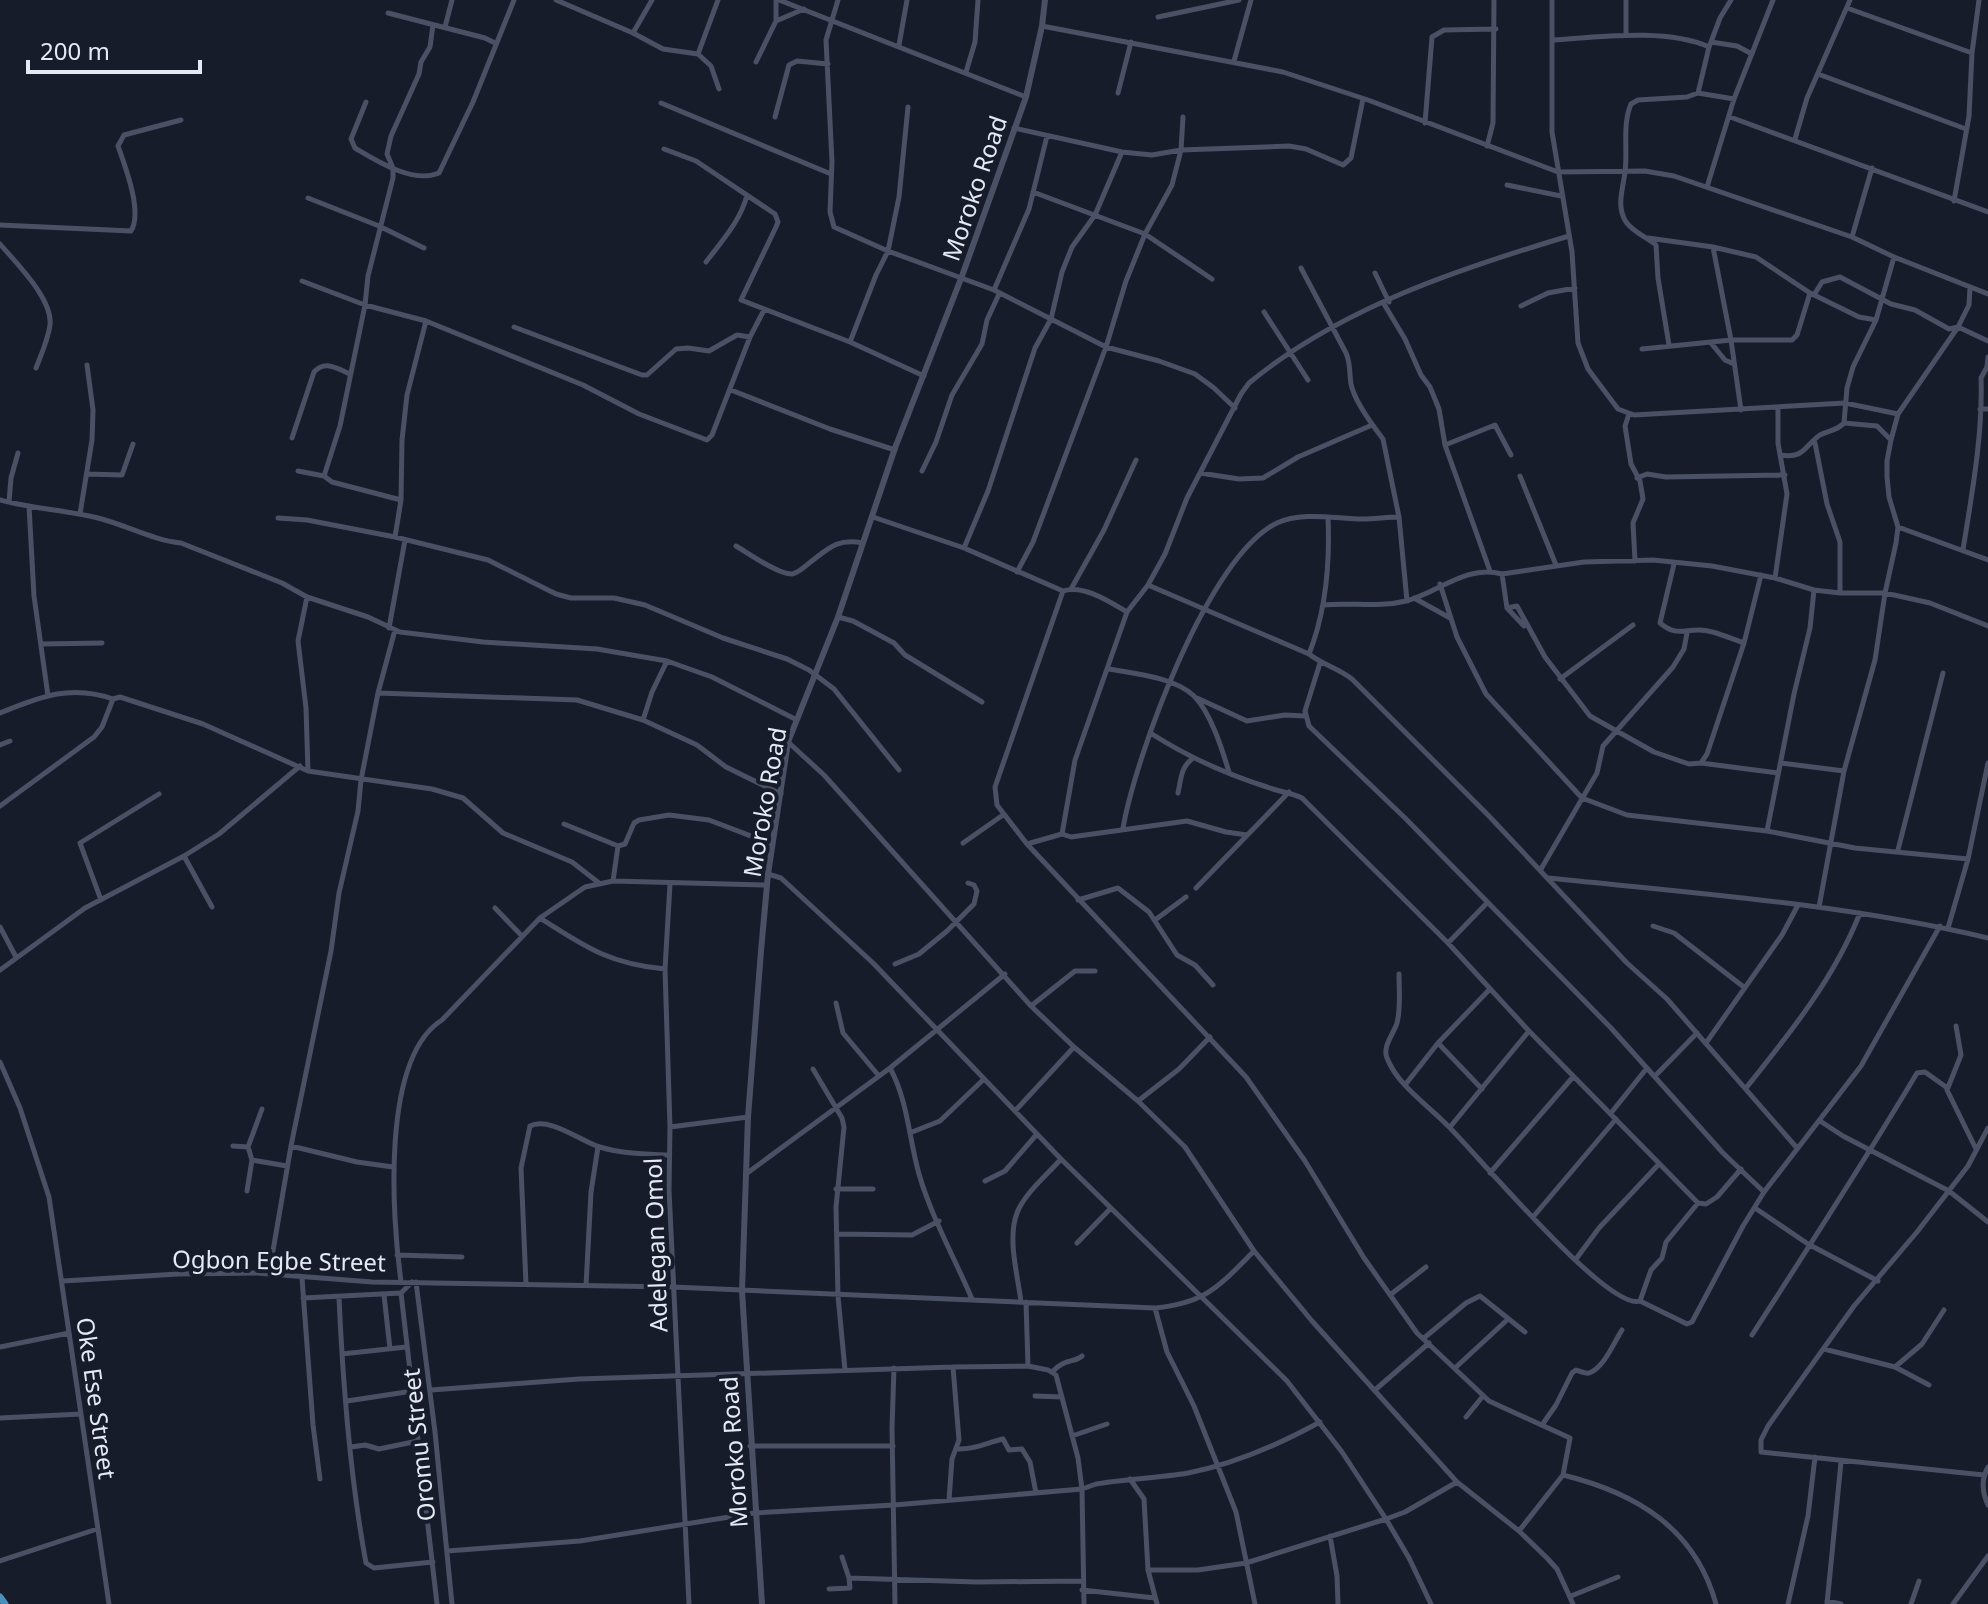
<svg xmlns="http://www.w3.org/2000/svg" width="1988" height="1604" viewBox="0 0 1988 1604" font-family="'Noto Sans',sans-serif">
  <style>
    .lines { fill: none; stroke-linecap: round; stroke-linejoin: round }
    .minor { stroke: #4b5164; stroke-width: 5 }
    .tertiary { stroke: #4b5164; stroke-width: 6 }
    .primary { stroke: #4b8fbd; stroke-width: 7 }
    .labels { text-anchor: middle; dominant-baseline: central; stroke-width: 8; stroke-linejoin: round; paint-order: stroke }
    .street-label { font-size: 24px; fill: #e5e9f4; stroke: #171c2b }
  </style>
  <rect width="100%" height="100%" fill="#171c2b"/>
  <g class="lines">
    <path class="minor" d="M556 0 633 33 663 49 698 54 711 66 719 89
      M779 0 1026 97
      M838 0 826 40 832 162 830 212 834 227 888 251 994 290 1106 347 1159 361 1195 374 1214 388 1235 408
      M1552 0V132L1572 252 1578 343 1588 369 1618 409 1634 415 1845 403 1898 414
      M1847 8 1972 53
      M388 13 485 38 495 43
      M1158 17 1239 0
      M776 21 804 9
      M1042 26 1283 72 1368 100 1558 172 1645 171 1674 176 1852 237 1894 257 1988 294
      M445 27 452 0
      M633 33 652 0
      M1626 35V0
      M1554 40C1599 37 1667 28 1709 47L1711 42 1737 46 1752 54
      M1711 42 1720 18 1731 0
      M899 45 907 0
      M698 54 718 0
      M1234 61 1251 0
      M756 62 776 21V0
      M966 72 975 42 978 0
      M1818 74 1966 129
      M1118 93 1131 42
      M1698 93 1734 99
      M366 102 351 139 355 148C377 161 413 184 439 173L473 102 514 0
      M661 103 831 174
      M775 117 789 65 797 61 828 64
      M1730 117 1988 212
      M1425 123 1432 37 1444 30 1496 29
      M1014 128 1122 152 1152 155 1181 150 1289 146 1306 149 1343 165 1351 158 1363 99
      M1795 139 1807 98 1850 0
      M1487 146 1493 123 1494 0
      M664 149 696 161 775 214 778 222 776 227 741 300 850 342 924 376
      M1507 185 1561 196
      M1707 187 1734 99 1773 0
      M1033 192 1145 234 1212 279
      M308 198 379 226 424 248
      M1954 201 1969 116 1972 53 1979 0
      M0 225 131 231C143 212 125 166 118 146L124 135 181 120
      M1852 237 1872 168
      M1648 238 1713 247 1756 257 1810 293 1859 317 1876 320
      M0 244C16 263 53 299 50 325 48 340 41 355 36 368
      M1713 247 1731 340 1741 410
      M706 262C722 241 741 220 747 195
      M1301 268 1346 353C1351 364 1349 373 1351 384 1354 400 1373 426 1383 439L1399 517 1407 601
      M1375 273 1389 302
      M302 281 365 305 426 321 583 385 639 414 707 440 712 435 750 337 764 310
      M994 290 1029 209 1047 136
      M1814 295 1822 282 1840 277 1891 304 1915 310 1949 329 1958 327 1988 341
      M1384 304 1405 339 1421 375 1430 387 1439 409 1445 445 1490 571
      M1521 306 1548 293 1575 288
      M1264 312 1308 380
      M514 327 642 375H647L676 349 688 348 709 351 737 335 750 337
      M850 342 876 275 888 251 899 197 908 107
      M1711 343 1725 360 1734 364
      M1669 345 1658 278 1656 245C1647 237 1634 233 1626 222 1616 206 1623 189 1625 172 1628 150 1622 125 1631 104L1638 100 1687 97 1698 93 1709 47
      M1642 349 1731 340H1792L1797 335 1810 293
      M731 390 830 429 895 450
      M1980 409H1988
      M1629 414 1625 426 1631 464 1640 481 1643 499 1633 523 1635 561
      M1844 423 1847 388 1853 367 1876 320 1894 257
      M292 438 314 372C325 360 337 368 350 374
      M1815 443 1827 504 1840 542V593
      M1445 445 1495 425 1511 455
      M1780 455C1805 459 1804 446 1820 435 1829 430 1837 431 1844 423L1877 426 1891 440
      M298 471 324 476 332 482 401 500
      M922 471 936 442 952 395 982 344 987 320 999 294
      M1200 473 1239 479 1263 478 1298 457 1372 425
      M87 474 122 475 133 444
      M324 476 340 426 365 305 368 276 393 178V168L387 154 391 136 419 74 421 62 430 47 433 25
      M1520 476 1556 565
      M1637 478 1647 474 1666 477 1785 475
      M0 500C32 509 66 510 98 518 126 525 152 540 181 543L282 583 307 597 368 617 400 632 483 642 597 649 667 661 712 677 797 720
      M9 502 11 478 18 453
      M29 506 34 596 48 696
      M80 514 92 440 93 410 87 365
      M873 517 964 548 1063 591C1083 584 1110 602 1127 612
      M278 518 307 520 395 537 488 560 556 594 571 598H614L645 605 723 638 787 659 809 670 834 689 899 770
      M1898 527 1988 560
      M395 537 401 500 402 440 407 395 426 321
      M736 546C748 553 779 575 792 574 798 573 803 568 808 564 828 549 836 538 863 543
      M964 548 988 491 1035 348 1051 319 1062 272 1072 247 1095 215 1122 152
      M1963 550C1972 493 1983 434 1981 378L1987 367 1988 357
      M1674 564 1660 623C1676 636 1682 630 1698 630 1712 629 1731 639 1744 643
      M1017 572 1033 542 1078 422 1106 347 1126 281 1145 234 1172 185 1181 150 1183 117
      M1502 574 1507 608 1524 626
      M1775 578 1787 494 1778 443V408
      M1440 584 1457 637 1486 694 1582 798 1627 815 1767 831 1855 848 1968 859
      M1148 585 1309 654C1323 665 1338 668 1352 679L1488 815 1627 963 1667 999 1797 1148
      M1071 589 1104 530 1136 460
      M1063 591 995 787 997 805 1027 844 1246 1077 1305 1161 1364 1258 1417 1333 1489 1401 1570 1438 1563 1475 1519 1531
      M307 597 298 641 306 708 308 771
      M1414 598 1450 618
      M1323 605C1351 602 1378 608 1406 601 1438 593 1466 564 1502 574L1584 562 1653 560 1712 566 1775 578 1814 590 1840 593H1885L1930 603 1988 626
      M1507 608 1517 606 1545 657 1590 716 1654 752 1689 764 1701 763 1778 773
      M838 617 853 621 894 643 905 655 982 702
      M389 628 405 540
      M41 644 102 643
      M1309 654C1326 611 1330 564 1328 518
      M1320 663 1305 711 1309 726 1405 818 1611 1028 1723 1153 1764 1192
      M1109 669C1135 674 1174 677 1194 696 1211 713 1222 749 1229 772
      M1560 679 1633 625
      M378 693 577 700 643 720 697 745 726 767 781 794
      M1197 698 1247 721 1285 715 1305 716
      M0 713C40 697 70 684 113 699L120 697 203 724 308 771 432 789 463 798 503 833 572 862 599 883
      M643 720 652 692 667 661
      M1152 734C1188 757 1226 774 1267 787 1279 792 1290 792 1302 798L1448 943 1529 1031 1698 1203
      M788 742 824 775 1031 1006 1074 1047 1138 1101 1185 1147 1254 1251 1312 1321 1457 1482 1519 1531 1547 1558 1557 1569 1573 1604
      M0 745 10 741
      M1701 763 1707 754 1744 643 1761 575
      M1781 763 1844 771
      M1178 793C1181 779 1181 767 1192 759
      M0 806 94 737 102 727 113 699
      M564 824 618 846 613 881
      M1123 828C1136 755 1208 556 1277 523 1302 511 1337 519 1362 519 1375 519 1387 517 1399 517
      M1767 831 1794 694 1810 628 1814 590
      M1062 834 1075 760 1127 612 1148 585 1165 554 1187 498 1241 394 1249 383C1340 308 1458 269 1569 236
      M963 843 1003 815
      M1027 844 1062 834 1071 837 1187 821 1226 832 1247 835
      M618 846 625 844 634 823 639 820 669 815 709 820 772 844
      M1898 850 1943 673
      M184 856 212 907
      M1541 869 1597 773 1603 746 1673 667 1684 649 1687 633
      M768 874 781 878 873 963 1061 1159 1287 1381 1342 1452 1386 1519 1409 1558 1431 1604
      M1548 878C1695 893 1844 904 1988 938
      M670 884 665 969 670 1127 669 1190 689 1604
      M1196 888 1289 792
      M101 900 80 843 159 794
      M1078 900 1118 888 1149 912 1177 955 1195 965 1213 985
      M1819 907 1844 771 1875 660 1885 593 1896 543 1898 527 1889 497 1887 477V461L1891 440 1898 414 1958 327 1969 305 1970 287
      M495 908 522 936
      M540 918C585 947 610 964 665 969
      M1155 920 1186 897
      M1653 926 1674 933 1745 988
      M0 927 16 957
      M1948 928 1968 859 1988 763
      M1448 943 1487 903
      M895 964 919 954 947 931 974 904 977 891 974 885 968 883
      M0 970 85 908 184 856 219 834 300 766
      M1399 974C1399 989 1401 1008 1397 1023 1394 1033 1382 1047 1387 1058 1398 1086 1428 1105 1448 1126 1476 1153 1608 1312 1640 1301L1687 1324 1692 1322 1743 1226 1764 1192 1861 1066 1940 926
      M836 1003 843 1033 879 1076
      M1031 1006 1075 971H1095
      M1956 1026 1961 1055 1947 1090 1976 1149
      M1438 1043 1482 1089
      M1706 1043 1782 935 1798 905
      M0 1062 20 1108 49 1197 109 1604
      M890 1068C908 1101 909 1139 919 1174 931 1216 955 1259 972 1299
      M813 1069 842 1118 844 1127 836 1207 838 1296 845 1370
      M1655 1076 1697 1033
      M1405 1085 1438 1043 1489 990
      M1746 1088C1790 1033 1834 979 1860 913
      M1138 1101 1179 1069 1210 1037
      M1015 1111 1074 1047
      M1611 1113 1647 1068
      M1820 1121 1843 1136 1949 1191 1988 1222
      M670 1127 748 1117
      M1450 1127 1529 1031
      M912 1132 940 1121 984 1079
      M233 1146 248 1147 262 1109
      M291 1146 357 1162 393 1167
      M248 1147 252 1160 287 1166
      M1490 1173 1573 1077
      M746 1174 890 1068 1005 974
      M985 1181 1005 1171 1037 1134
      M836 1189H873
      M247 1191 252 1160
      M1755 1208 1808 1244 1878 1281
      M1533 1217 1616 1119
      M838 1234 912 1235 939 1221
      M1077 1243 1111 1208
      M397 1255 462 1257
      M1576 1259 1599 1228 1658 1165
      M269 1274 291 1146 331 951 339 893 358 811 361 780 378 693 395 630
      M302 1278 313 1425 320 1479
      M63 1281 178 1274 257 1273 372 1282 673 1287 1155 1308C1207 1303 1220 1285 1254 1251
      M401 1281C392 1217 381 1058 442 1020L540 918 585 887 613 881 766 885
      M416 1282 435 1432 452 1604
      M526 1284 521 1168 530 1126C549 1116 582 1142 600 1147 622 1154 646 1154 668 1155
      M586 1286 591 1192 598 1147
      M401 1293 437 1604
      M384 1295 390 1349
      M1390 1295 1426 1267
      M303 1298 401 1293 412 1282
      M339 1298C343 1386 350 1477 366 1563L374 1568 433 1562
      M1640 1301 1651 1270 1662 1258 1666 1242 1698 1203 1706 1204 1717 1197 1741 1169
      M1021 1302C1018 1276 1007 1239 1017 1213 1024 1194 1047 1175 1061 1159
      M1026 1302 1028 1366
      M1155 1308 1167 1352 1194 1406 1236 1512 1255 1604
      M1752 1335C1808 1248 1864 1162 1917 1073L1925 1072 1946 1087
      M1424 1338 1466 1303 1480 1296 1525 1332
      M0 1347 69 1333
      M1824 1349 1895 1367 1929 1385
      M342 1354 406 1347
      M1895 1367 1922 1344 1944 1310
      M894 1368 892 1428 895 1604
      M1455 1368 1507 1320
      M1052 1372C1065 1358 1074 1363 1082 1356
      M431 1390 579 1379 953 1367 1028 1366 1048 1370 1056 1375 1078 1458 1082 1489 1084 1604
      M1375 1390 1429 1343
      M1035 1396 1062 1397
      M347 1401 413 1391
      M1466 1417 1483 1396
      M0 1418 81 1414
      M1542 1425 1556 1405 1572 1373 1576 1370C1579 1371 1586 1374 1589 1373 1604 1368 1614 1342 1622 1330
      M1072 1436 1107 1424
      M750 1446H893
      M351 1447 365 1445 379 1449 418 1441
      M956 1449C973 1450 986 1443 1003 1439L1009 1450 1022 1449 1030 1462 1036 1493
      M1988 1467C1981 1479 1982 1492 1988 1505
      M1563 1475C1636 1493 1695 1528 1716 1604
      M1984 1475 1761 1452V1440L1768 1426 1854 1306 1917 1232 1968 1166 1988 1128
      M1130 1479 1144 1499 1148 1570 1157 1604
      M949 1500 952 1459 959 1440 953 1367
      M1330 1536 1337 1576 1338 1604
      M447 1551 580 1541 754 1513 894 1505 1082 1489 1096 1484C1126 1479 1158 1478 1188 1473 1235 1464 1278 1445 1320 1422
      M842 1557 849 1578 977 1582 1082 1581
      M0 1561 97 1529
      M1148 1570H1198L1246 1563 1386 1519 1405 1512 1457 1482
      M829 1589 850 1588 849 1578
      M1082 1590 1155 1598
      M1571 1596 1618 1577
      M1827 1601 1841 1604
      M1788 1604 1808 1516 1815 1457
      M1827 1604 1841 1462
      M1911 1604 1919 1581
      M1953 1604 1988 1556"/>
    <path class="tertiary" d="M762 1604 742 1291 748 1117 761 951 768 874 788 742 838 617 895 448 962 276 1026 97 1042 26 1045 0"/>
    <path class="primary" d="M0 1597 5 1604"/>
  </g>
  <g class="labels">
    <g class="street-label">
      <text transform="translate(974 188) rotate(-71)">Moroko Road</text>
      <text transform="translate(764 802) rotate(-80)">Moroko Road</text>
      <text transform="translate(655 1245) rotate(-92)">Adelegan Omol</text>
      <text transform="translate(279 1260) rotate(1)">Ogbon Egbe Street</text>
      <text transform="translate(97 1398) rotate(82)">Oke Ese Street</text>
      <text transform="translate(418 1445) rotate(-96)">Oromu Street</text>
      <text transform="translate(733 1452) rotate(-94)">Moroko Road</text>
    </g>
  </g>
  <path d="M28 60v12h172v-12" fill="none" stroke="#e5e9f4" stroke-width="4"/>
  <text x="40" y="60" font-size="24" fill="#e5e9f4" stroke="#171c2b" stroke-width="6" paint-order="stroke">200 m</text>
</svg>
